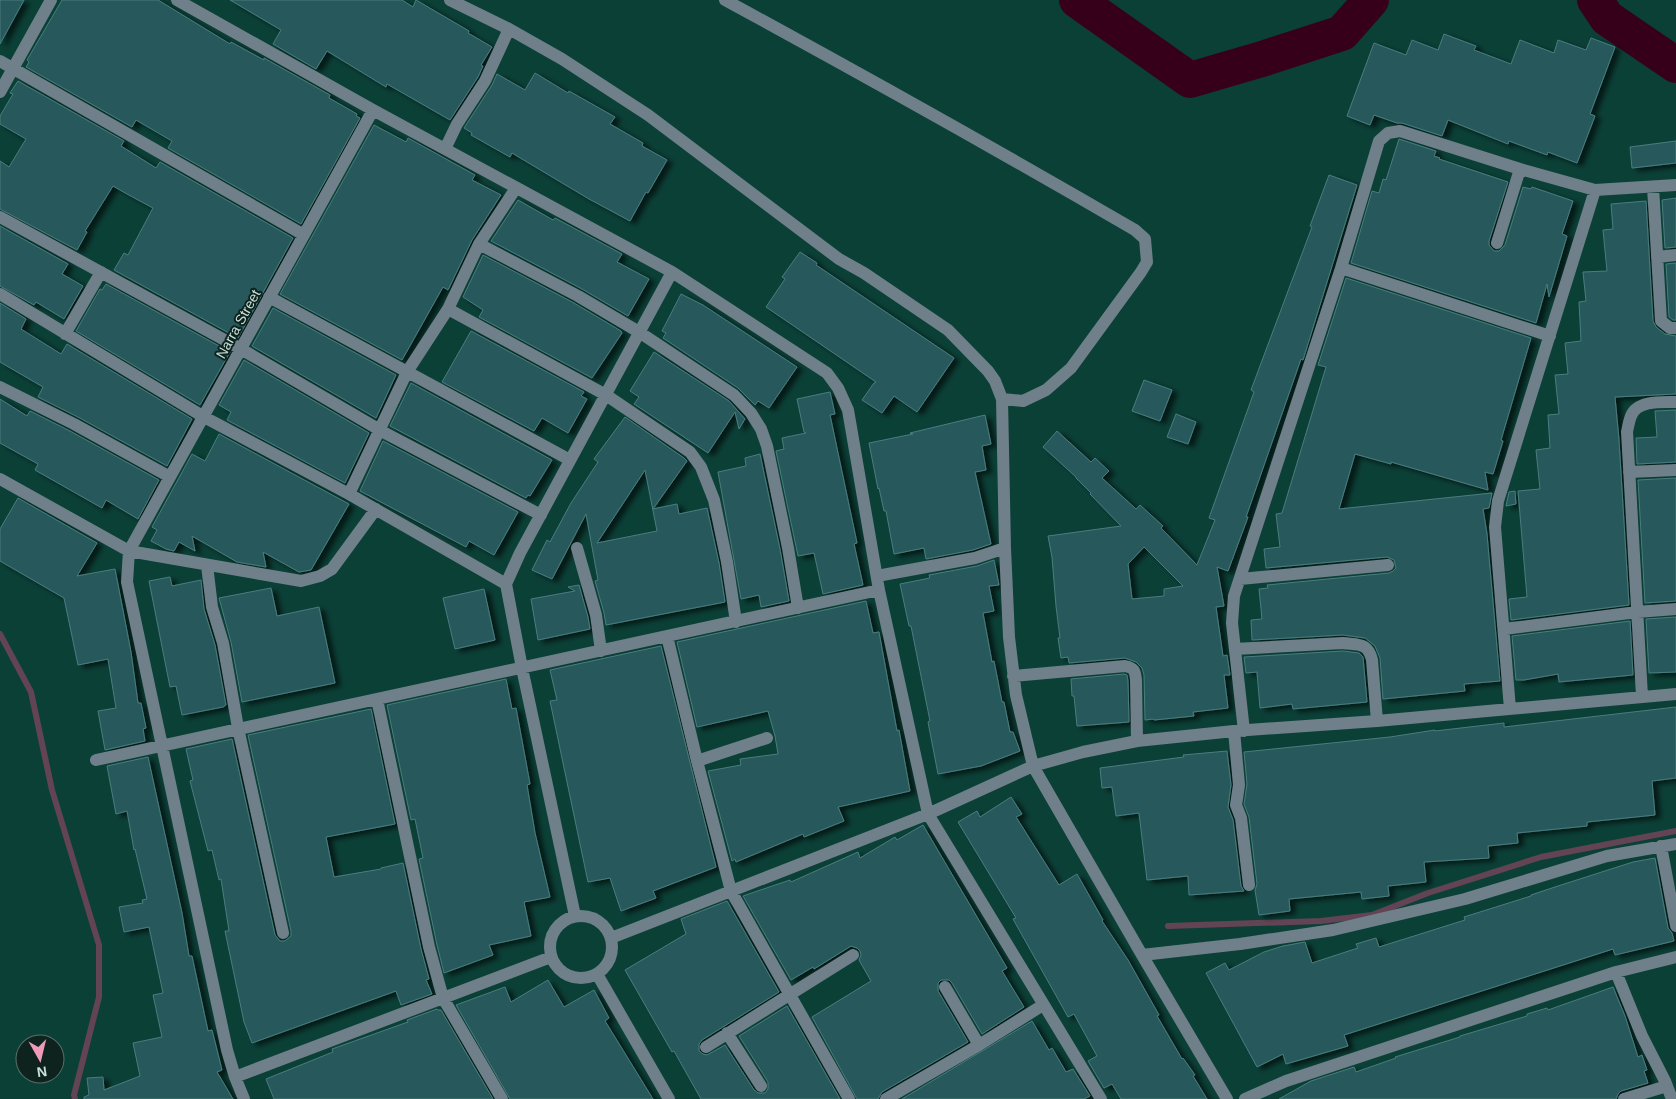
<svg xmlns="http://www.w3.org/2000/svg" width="1676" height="1099" viewBox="0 0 1676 1099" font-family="Helvetica,sans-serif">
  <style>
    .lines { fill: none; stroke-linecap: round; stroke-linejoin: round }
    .stream { stroke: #634454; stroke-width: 6 }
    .river { stroke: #37001a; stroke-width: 36 }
    .building { fill: #25595b; stroke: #4a7d7f; fill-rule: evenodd; filter: url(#shadow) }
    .minor { stroke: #70808b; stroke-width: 12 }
    .labels { text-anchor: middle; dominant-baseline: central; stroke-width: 4; stroke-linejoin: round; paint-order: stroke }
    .street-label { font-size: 14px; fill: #c9e1db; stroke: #0e221e }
  </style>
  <defs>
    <filter id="shadow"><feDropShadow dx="5.5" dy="3" stdDeviation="2.5" flood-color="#0009"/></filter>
  </defs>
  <rect width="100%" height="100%" fill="#0b4037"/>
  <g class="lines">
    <path class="stream" d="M0 634 31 692 52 790 99 945V997L74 1095 75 1099
      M1168 926 1321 921 1372 915 1428 893 1541 857 1676 831"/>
    <path class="river" d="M1077 0 1190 80 1262 59 1342 33 1371 0
      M1595 0 1607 18 1676 65"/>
  </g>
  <path class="building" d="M0 0H24L0 44Z
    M62 0H158L230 44 231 42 264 60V58L330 95 329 98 357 114 356 116 360 118 301 224 168 148 172 141 136 120 132 127 26 67 29 62 27 60Z
    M230 0H402L413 7 416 0 469 31 468 33 492 47 481 65 483 66 478 77 450 120 387 84 386 87 327 51 316 69 273 44 281 30Z
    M1444 34 1476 46 1474 50 1511 64 1520 40 1554 53 1558 40 1586 50 1591 38 1615 47 1590 114 1595 116 1577 163 1548 152 1547 155 1509 141 1508 144 1448 120 1442 136 1402 123H1397L1374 115 1370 125 1347 116 1374 43 1406 55 1412 40 1438 50Z
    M535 73 568 93 569 91 615 117 610 124 643 143 642 146 667 160 648 193 646 192 630 221 589 199 512 153 510 157 471 135 472 133 464 128 492 85 497 74 525 90Z
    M18 81 124 141 121 146 156 168 160 162 293 238 238 338 114 270 124 253 128 255 153 208 127 194 113 186 85 231 87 232 77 250 0 209V161L9 167 26 139 0 124V116L13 94 10 93Z
    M374 125 406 142 408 138 475 175 472 180 501 195 472 240 448 290 443 287 402 360 280 294Z
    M1399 139 1436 151 1434 156 1440 158 1439 159 1508 182 1489 241V245L1494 251H1499L1505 245 1523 187 1531 189 1532 187 1573 201 1562 234 1567 236 1549 297 1547 284 1536 323 1351 263 1372 191 1379 193 1383 179 1386 180Z
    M1676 141V163L1632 168 1630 147Z
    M1329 175 1357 185 1303 360 1301 359 1246 517H1248L1228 571 1217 567 1224 606 1216 607 1223 656 1227 655 1230 675H1224L1228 708 1193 712 1194 716 1154 720 1153 719 1145 720 1144 675 1142 668 1136 662 1125 658 1069 663 1068 657 1061 658 1058 638H1060L1056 606 1052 557 1048 536 1121 526 1090 494 1091 493 1076 478V477L1043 447 1057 431 1091 462 1095 458 1109 471 1102 478 1136 509 1140 505 1163 526 1161 528 1197 565 1215 520 1209 518 1254 392 1251 390 1312 227 1310 226ZM1144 547 1183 586 1164 589V596L1132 599 1128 564Z
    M1676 198V247L1665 248 1662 200Z
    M518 200 553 220 555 218 622 254 617 262 649 279 628 316 582 289 491 241Z
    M1646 201 1653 321 1656 327 1665 334 1676 336V394L1615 397 1619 440 1629 605 1511 620 1509 599 1527 597 1518 491 1540 489 1536 450 1550 448 1548 415 1559 414 1555 375 1568 374 1565 343 1581 341 1579 302 1586 301 1583 272 1607 271 1603 230 1613 229 1611 204Z
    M0 226 68 264 62 274 83 286 64 319 36 302 34 305 0 286Z
    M800 252 817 263 816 265 954 358 917 412 894 396 882 413 862 400 874 383 876 382 766 307 785 279 782 277Z
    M483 255 574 303 621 331 622 333 592 378 479 317 483 310 463 297Z
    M1676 263V320H1673L1669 317 1666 264Z
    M1346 278 1531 338 1501 440 1503 441 1493 474 1485 472 1488 490 1391 462V464L1355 454 1339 509 1492 493 1489 508 1483 509 1487 534 1500 681 1464 684 1465 691 1383 699 1380 658 1375 646 1365 638 1343 635 1252 640 1251 620 1262 619 1259 589 1268 588 1267 585 1389 573 1393 571 1396 568 1394 560 1387 557 1266 568 1264 549 1280 547 1276 514 1282 513 1326 367 1318 365Z
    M106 284 230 352 200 405 76 331 100 289 102 290Z
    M681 294 703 305 797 367 769 408 758 401 755 405 738 388 663 338 666 333 662 331Z
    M0 303 26 319 21 329 61 354 67 344 192 419 167 466 78 417 38 397 43 387 0 362Z
    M273 308 396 375 376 418 252 346Z
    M471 331 584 392 581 396 587 399 568 433 542 418 534 431 442 382Z
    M654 352 729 401 745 419 739 429 735 412 708 453 634 404 639 397 630 391Z
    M244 360 369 433 345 483 227 420 231 412 219 405Z
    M1144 380 1172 390 1160 421 1132 411Z
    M411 383 552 460 530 496 528 495 526 498 390 426Z
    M830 392 835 414 830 415 857 543 854 544 863 585 823 594 814 553 798 556 776 451 784 449 782 438 806 433 804 432 797 399Z
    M0 399 27 416 30 411 70 431 159 480 138 519 106 500 102 508 35 470 38 464 0 443Z
    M1676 410V462L1637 464 1636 438 1657 437 1655 411Z
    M1176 414 1196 422 1188 444 1167 437Z
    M985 415 991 444 982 446 986 470 975 472 991 544 973 550 926 559 924 548 894 554 886 511H884L879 488 878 489 869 443 913 434 910 433Z
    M625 417 684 458 687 461 653 509 677 504 679 514 707 508 719 563 725 602 606 625 604 613 595 581 598 580 586 514 552 579 532 570 547 540 550 542 571 503 598 462 594 459ZM645 470 657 531 597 543Z
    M219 434 349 504 311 570 299 572 263 552 266 567 237 562 192 536 195 551 179 542 174 551 166 549 151 541 157 530 152 527 192 454 205 461Z
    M383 441 518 512 494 555 469 541 466 547 360 491Z
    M760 454 780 549 789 601 761 607 759 595 741 599 718 472 746 466 745 458Z
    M1676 478V601L1645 603 1638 480Z
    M1515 491 1516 504 1506 506 1509 492Z
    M18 498 97 543 77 576 115 569 131 652 138 703H141L146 728 143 729 145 741 105 750 98 711 116 708 108 659 78 665 64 598 0 561V529Z
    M994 560 999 585 989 586 994 611 983 613 992 662 994 661 1002 702H1004L1010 732H1013L1020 751 981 766 938 774 928 722 930 721 911 626H909L900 584 930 578 929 575 977 566Z
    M170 577 172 586 201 580 204 609 215 645 226 705 223 707 182 715 176 686 170 687 149 581Z
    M579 585 588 617 590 629 538 640 531 599 575 591 568 587Z
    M271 588 277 616 319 607 335 683 242 702 231 642 219 598Z
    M484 589 495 640 455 649 443 598Z
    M866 601 873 633 879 632 897 731 899 730 910 791 838 807 844 821 804 837 803 834 736 862 735 859 732 861 708 771 741 765 740 759 778 754 775 736 768 711 697 727 677 642Z
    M1676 617V672L1649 673 1646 619Z
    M1630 621 1633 675 1559 682 1558 674 1524 680H1516L1512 636Z
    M661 646 716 867 653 891 656 898 621 911 610 878 588 882 550 701 557 700 550 670Z
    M1343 651 1359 653 1363 657 1367 702 1293 709 1292 704 1260 708 1257 672 1246 673 1244 657Z
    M1124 674 1127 675 1128 681 1129 722 1077 726 1074 696H1072L1071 679Z
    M506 679 512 709 516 708 530 784 527 785 535 833 550 897 524 902 531 936 489 945 493 955 444 973 437 945 419 859 423 858 415 819 411 820 387 705Z
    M1676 707V778L1652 781 1655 815 1587 822V826L1517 833 1518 843 1488 846 1489 858 1424 862 1426 882 1388 886 1389 896 1362 899 1361 892 1289 899 1290 911 1259 915 1255 890 1257 884 1249 817 1244 804 1247 784 1244 752 1390 737 1435 730V731L1504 723V727Z
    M371 709 395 824 326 837 334 877 381 869V868L403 863 421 949 429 979 426 980 432 994 401 1005 396 991 252 1043 244 1022 225 931H229L221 879 219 880 212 850 208 851 190 781 193 780 186 749 232 739 275 935 280 941H285L291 936V931L248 735Z
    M1227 751 1231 785 1228 807 1233 820 1241 886 1244 891 1189 895 1188 876 1147 880 1139 813 1116 816 1112 787 1102 788 1100 768 1184 757 1183 755Z
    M148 757 182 913 189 956H192L208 1031 212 1030 222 1070 217 1072 233 1099H84V1097L89 1095 87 1078 103 1077 104 1090 140 1076 133 1043 162 1037 153 995 163 993 149 927 124 932 119 907 143 903 142 900 147 899 135 849 134 850 127 811 116 814 107 766Z
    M1011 797 1022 814 1016 817 1059 885 1077 874 1103 920 1102 921 1128 960 1159 1015 1157 1016 1182 1059 1183 1058 1195 1075 1193 1076 1207 1099H1121L1112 1084 1104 1088 1088 1061 1097 1056 1074 1014 1068 1017 1013 919 1016 918 958 822 977 811 980 817Z
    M923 825 1007 968 1002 971 1024 1007 982 1034 952 983 949 980H941L938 983V991L968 1042 882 1092 878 1099H857L812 1017 871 981 859 960 861 955 860 951 857 948 851 946 814 969 813 967 791 980 743 896 790 880 791 882 858 852 860 858 895 837 897 840Z
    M1655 858 1668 928 1672 933 1674 941 1615 955 1613 949 1535 974 1344 1035 1348 1046 1286 1064 1283 1054 1257 1067 1206 973 1225 963 1229 970 1264 952 1283 946 1305 942 1312 963 1358 948 1356 944 1376 938 1379 947 1465 920 1464 917 1531 896V895L1558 886 1633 862Z
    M727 901 779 992 702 1040 699 1044V1051L703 1054 707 1055 725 1045 754 1090 758 1093H765L768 1089V1082L739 1036 787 1006 840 1099H701L674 1051 672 1052 625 970 686 934 681 919Z
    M548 980 564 1007 594 990 609 1018 605 1021 653 1099H510L456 1005 505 987 511 1002Z
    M1613 987 1625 1016 1638 1057 1642 1055 1647 1070 1644 1071 1648 1083 1621 1091 1618 1094 1616 1099H1279L1311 1081 1354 1067 1356 1072 1396 1058 1395 1057 1460 1037V1036L1527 1016V1014L1547 1008 1548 1010Z
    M437 1009 438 1010H441L493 1099H274L266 1079 333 1052 332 1049 408 1022 407 1020Z
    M1032 1021 1049 1050 1052 1048 1066 1072 1073 1069 1090 1096 1084 1099H902Z"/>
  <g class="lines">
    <path class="minor" d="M177 0 373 110 672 272 827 373 838 388 848 410 879 590 928 814 1101 1099
      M450 0 509 29 562 59 648 115 839 259 864 273 948 330 988 371 995 381 1002 399 1005 548 1009 637 1016 695 1033 766 1142 955 1227 1099
      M725 0C863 75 999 151 1135 230L1145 239 1147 262 1141 272 1071 368 1046 390 1023 401 1002 399
      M0 61 304 235
      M0 92 51 0
      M373 110 129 551 301 581 320 576 332 569 376 509
      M445 149 457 124 485 81 509 29
      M1653 187 1661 321 1670 328H1676
      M0 217 241 349 385 433 541 515
      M1497 243 1520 169
      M479 244 578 296 639 332 734 395 751 413 761 429 767 446 788 548 798 608
      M1657 257 1676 255
      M1341 268 1550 336
      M0 294 204 417 349 494 506 584
      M269 297 570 460
      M448 309 606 395 690 452 701 467 714 500 727 562 736 622
      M65 334 101 272
      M0 387 74 424 170 477
      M1629 472 1676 470
      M0 479 129 551 127 582 227 1050 235 1077 244 1099
      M349 494 407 372 448 309 479 244 516 188
      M577 548 596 615 601 651
      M207 565 212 607 223 643 238 728 283 933
      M877 576 975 558 1005 548
      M1240 579 1388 565
      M1504 629 1637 612 1676 609
      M667 636 697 761 731 891 849 1099
      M1235 649 1343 643C1358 645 1368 642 1372 660L1377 721
      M1013 676 1125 666C1134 668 1135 670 1136 680L1137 741
      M1642 696 1627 432C1628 427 1629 421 1631 416 1637 400 1662 402 1676 402
      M377 699 429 947 443 998 502 1099
      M1510 709 1495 527 1498 501 1595 190
      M1234 731 1239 785 1236 805 1241 818 1249 885
      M1244 731 1232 623 1234 596 1341 268 1379 141 1388 133 1400 131 1520 169 1595 190 1676 185
      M96 760 879 590
      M697 761 767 738
      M1661 846 1676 926
      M575 916 522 668 506 584 520 553 672 272
      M550 947a31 31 0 1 1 62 0a31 31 0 1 1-62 0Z
      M611 938 928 814 1033 766 1083 752 1137 741 1234 731 1377 721 1676 694
      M1142 955 1240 944 1333 930 1465 899 1607 856 1676 844
      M1616 972 1642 1036 1665 1081 1672 1099
      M597 974 669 1099
      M945 987 979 1045
      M727 1033 761 1086
      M706 1047 853 955
      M235 1077 551 957
      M886 1099 979 1045 1043 1005
      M1245 1099 1286 1081 1616 972 1676 957
      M1624 1099 1667 1086"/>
  </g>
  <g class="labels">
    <g class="street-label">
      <text transform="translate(238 324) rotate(-61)">Narra Street</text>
    </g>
  </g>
  <g transform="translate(40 1059) rotate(172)"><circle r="24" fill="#0e221e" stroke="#596e6a"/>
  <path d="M0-4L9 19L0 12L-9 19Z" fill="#f09ab7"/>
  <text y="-8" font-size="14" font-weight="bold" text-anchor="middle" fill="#c9e1db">N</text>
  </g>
</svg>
